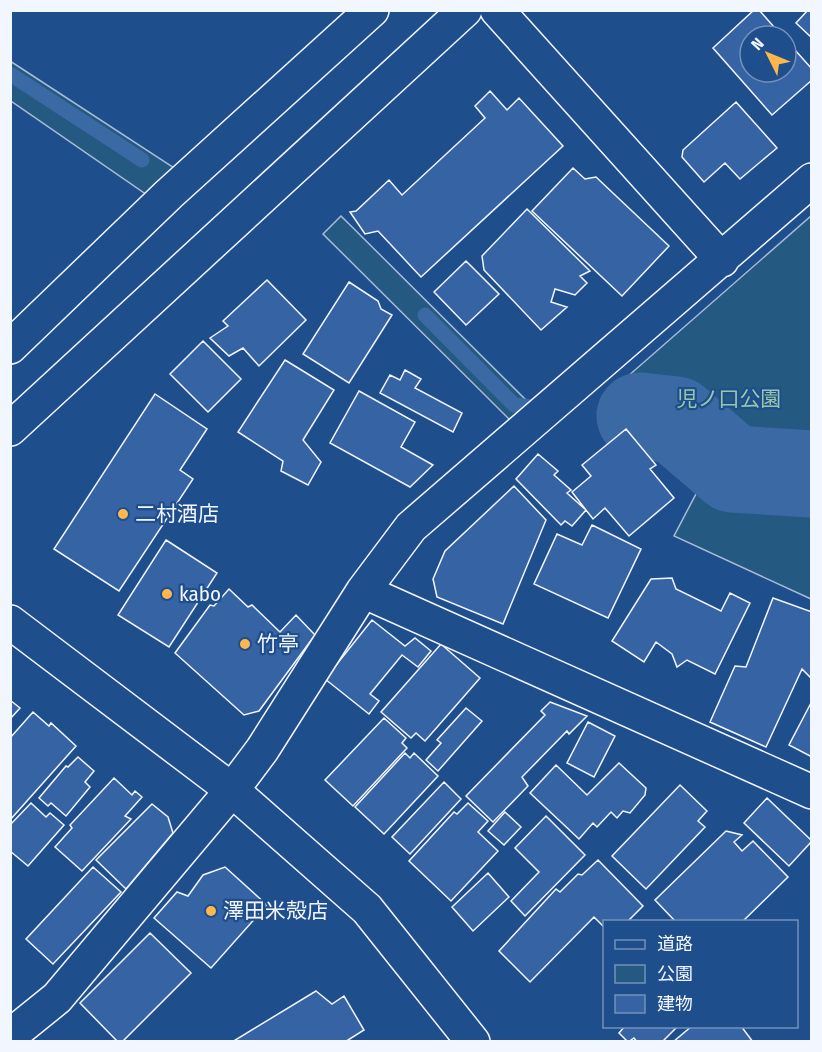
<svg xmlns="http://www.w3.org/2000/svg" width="822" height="1052" viewBox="0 0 822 1052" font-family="'Fira Sans Condensed','Noto Sans JP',sans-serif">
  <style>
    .green { fill: #245a82; stroke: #a8bbd7; stroke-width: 1.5 }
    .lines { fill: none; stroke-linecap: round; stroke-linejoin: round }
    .stream { stroke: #3b69a3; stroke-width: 15 }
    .river { stroke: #3b69a3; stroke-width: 87 }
    .building { fill: #3563a3; stroke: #f2f6ff; stroke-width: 1.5 }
    .street-casing { stroke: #f2f6ff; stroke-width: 36 }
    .secondary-casing { stroke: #f2f6ff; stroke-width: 36 }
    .street { stroke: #1f4e8c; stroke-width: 33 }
    .secondary { stroke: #1f4e8c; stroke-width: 33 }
    .poi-dot { fill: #ffb74d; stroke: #1f4e8c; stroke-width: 2 }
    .labels { text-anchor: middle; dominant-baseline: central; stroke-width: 4.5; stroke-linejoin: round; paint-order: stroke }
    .park-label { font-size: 21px; fill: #97c8a6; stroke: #1f4e8c }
    .poi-label { font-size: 21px; fill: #f2f6ff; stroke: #1f4e8c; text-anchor: start }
  </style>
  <rect width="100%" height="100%" fill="#1f4e8c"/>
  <path class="green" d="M10 61 182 173 153 199 11 101Z
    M341 216 533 407 514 424 323 234Z
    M811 216V599L674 536 698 490 611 391Z"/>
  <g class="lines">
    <path class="stream" d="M10 74 142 160
      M425 315 514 405 533 407
      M604 412 640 416"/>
    <path class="river" d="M640 416 676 420 733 469 812 474"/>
  </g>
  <path class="building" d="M754 10H759L782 36H750V72H786V40L812 69V80L772 115 713 48Z
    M808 10H812V38L796 23Z
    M490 91 507 110 519 98 563 146 421 277 378 231 365 234 350 212 356 211 389 180 402 195 485 118 475 106Z
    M736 102 777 148 740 179 725 163 704 182 682 157 683 150Z
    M573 168 585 179 596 177 669 246 622 296 532 211Z
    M527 209 590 271 580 276 587 283 575 295 555 289 551 302 567 307 541 330 484 270 482 256Z
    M466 261 499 294 466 325 434 292Z
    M267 280 306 320 259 366 243 348 229 356 210 338 228 326 223 321Z
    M349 282 378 301 381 309 392 315 349 383 303 354Z
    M203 341 241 379 208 412 170 374Z
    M285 360 334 390 303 440 321 462 308 485 281 471 283 461 238 432Z
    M405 370 421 379 415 388 462 413 453 432 380 393 390 375 400 380Z
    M359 391 415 422 401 447 433 465 410 487 330 443Z
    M155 394 207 429 180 470 193 479 119 591 54 549Z
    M626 429 656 465 650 469 674 498 629 536 605 508 593 519 572 492 591 476 582 465Z
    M538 454 558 471 554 475 571 490 567 493 586 510 572 526 565 521 561 525 516 479Z
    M514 486 546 520 503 624 437 597 433 579 445 551Z
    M592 525 641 549 608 618 534 584 557 534 582 545Z
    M166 540 217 573 169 647 118 615Z
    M672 578 676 589 721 611 730 593 750 603 715 674 687 660 677 667 672 654 656 642 644 662 612 641 651 579Z
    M229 589 248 607 252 605 280 632 296 615 315 635 259 711 244 715 175 653 210 605 214 606Z
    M773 598 812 612V674L810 677 802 669 766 747 710 722 735 666 746 667Z
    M372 620 405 646 415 638 431 651 418 667 402 655 370 694 379 701 369 714 325 679Z
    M441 644 480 678 425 741 416 733 411 738 381 712Z
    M10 700 20 708 10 719Z
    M812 701V757L789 745Z
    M550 702 587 716 569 734 567 731 522 777 528 786 493 822 466 796 545 715 541 711Z
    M466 708 482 721 438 771 426 760 441 743 437 740Z
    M33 712 49 726 51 723 76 746 10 820V738Z
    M384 718 406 738 402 743 407 748 353 806 325 780Z
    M588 722 615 736 594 777 567 763Z
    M405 753 410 758 414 753 438 776 384 834 355 807Z
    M78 757 94 771 85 782 90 787 66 816 51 803 48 806 39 798 66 766 68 767Z
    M619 763 646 788 645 795 630 813 623 811 617 818 611 812 597 827 593 823 579 839 530 793 556 765 587 795Z
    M114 778 132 795 135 791 142 797 125 816 131 819 82 871 55 847 72 828 70 825Z
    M444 782 461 799 410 854 392 837Z
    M680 785 707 811 698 821 705 827 646 889 612 856Z
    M767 798 812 841 789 866 744 823Z
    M31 803 46 817 50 813 64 825 28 866 10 851V825Z
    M468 803 488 821 478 832 498 851 451 901 409 861 454 812 457 814Z
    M152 804 168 817 173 833 126 889 96 860Z
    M505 812 521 827 504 845 488 831Z
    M546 816 585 855 525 916 511 901 539 872 515 848Z
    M726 831 742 835 734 842 742 851 753 841 788 877 742 922H676L655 900Z
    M598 860 643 906 627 922H604V927L594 917 530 982 499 951 556 889 560 892 578 874 582 875Z
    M93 867 121 892 53 964 26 939Z
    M225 867 267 905 211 968 154 918 177 892 188 896 203 875Z
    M488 873 509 897 473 931 452 907Z
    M150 933 191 973 122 1042H118L80 1003Z
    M316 991 332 1004 344 996 364 1030 345 1042H232Z
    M625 1026H678L662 1042H637L634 1038 628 1042 619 1033Z
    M692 1026H741L753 1042H673Z"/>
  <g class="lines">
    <g class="street-casing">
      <path id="street" d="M497 10 722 260
        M363 591 812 792
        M10 1036 57 998 232 790 262 750 363 591 411 527 812 180"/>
    </g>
    <g class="secondary-casing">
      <path id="secondary" d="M10 347 169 194 372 10
        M10 429 465 10
        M10 622 232 790 367 909 473 1042"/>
    </g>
    <use href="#street" class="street"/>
    <use href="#secondary" class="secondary"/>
  </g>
  <g class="poi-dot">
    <circle cx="123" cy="514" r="6"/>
    <circle cx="167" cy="594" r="6"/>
    <circle cx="245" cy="644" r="6"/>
    <circle cx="211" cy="911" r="6"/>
  </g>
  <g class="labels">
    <g class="park-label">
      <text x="729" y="399">児ノ口公園</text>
    </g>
    <g class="poi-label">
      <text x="135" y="514">二村酒店</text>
      <text x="179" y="594">kabo</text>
      <text x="257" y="644">竹亭</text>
      <text x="223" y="911">澤田米殻店</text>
    </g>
  </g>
  <rect width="822" height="1052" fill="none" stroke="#f2f6ff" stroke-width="24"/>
  <rect x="603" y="920" width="195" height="108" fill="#1f4e8c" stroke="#7391ba" stroke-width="1.5"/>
  <rect x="615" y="940" width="30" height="9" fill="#1f4e8c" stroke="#7391ba" stroke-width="1.5"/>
  <text x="657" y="950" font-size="18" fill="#f2f6ff">道路</text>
  <rect x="615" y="965" width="30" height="18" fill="#245a82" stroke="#7391ba" stroke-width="1.5"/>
  <text x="657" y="980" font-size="18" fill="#f2f6ff">公園</text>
  <rect x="615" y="995" width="30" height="18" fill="#3563a3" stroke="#7391ba" stroke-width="1.5"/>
  <text x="657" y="1010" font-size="18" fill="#f2f6ff">建物</text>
  <g transform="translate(768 54) rotate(313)"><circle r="28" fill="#1f4e8c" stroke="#7391ba" stroke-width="1.5"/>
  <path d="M0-4.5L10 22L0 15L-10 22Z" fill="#ffb74d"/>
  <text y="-9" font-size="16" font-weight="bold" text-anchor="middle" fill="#f2f6ff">N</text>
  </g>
</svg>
